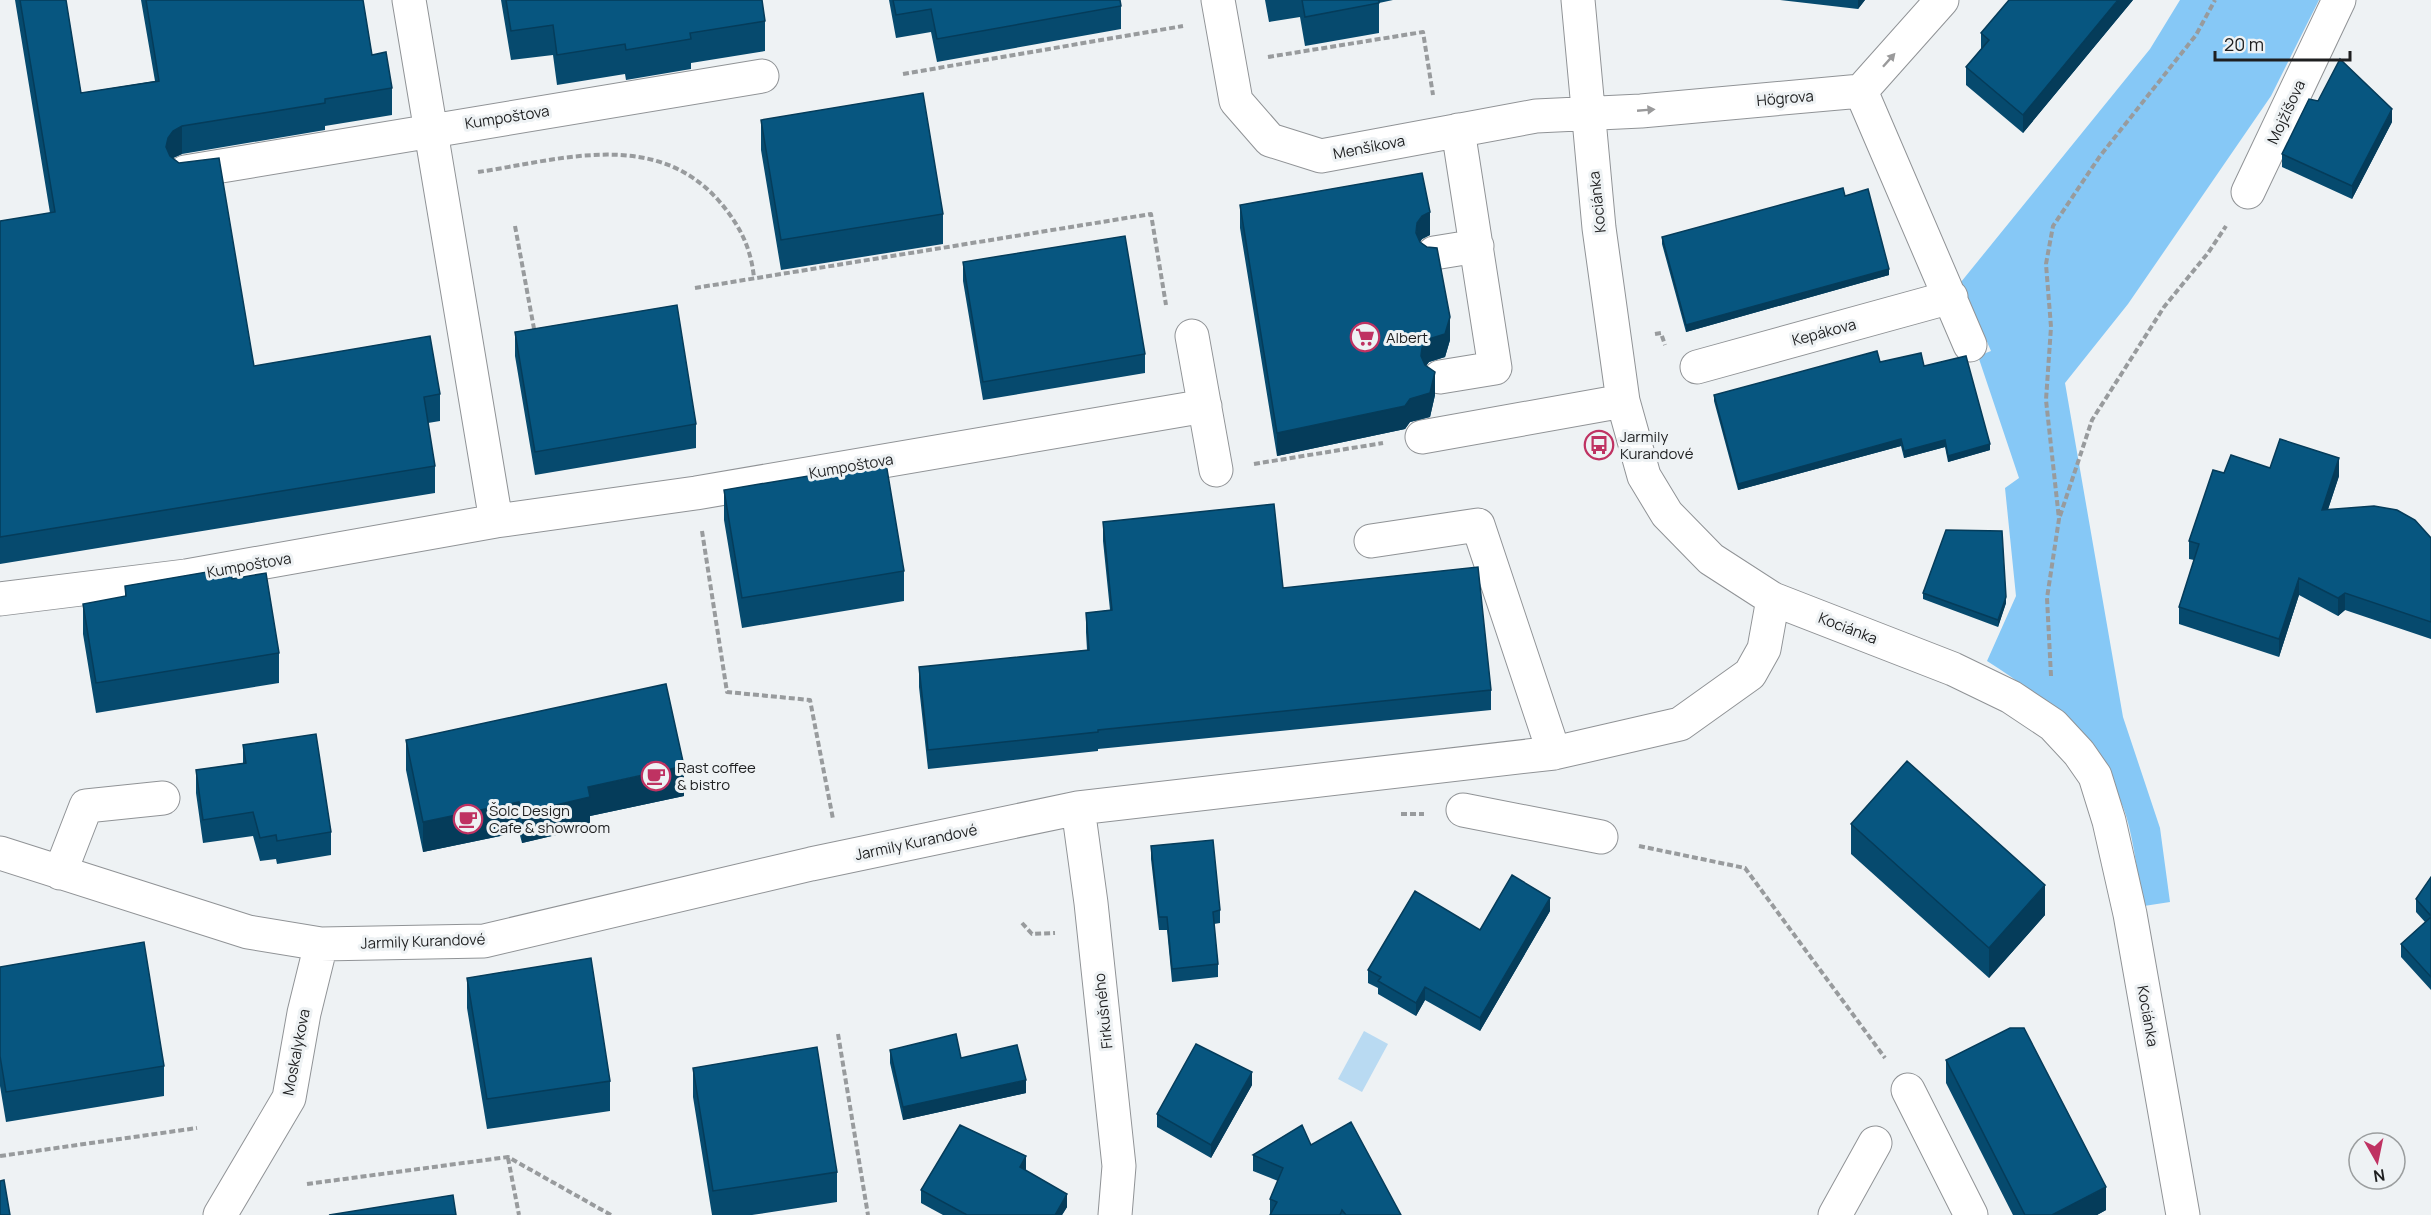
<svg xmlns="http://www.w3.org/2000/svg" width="2431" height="1215" viewBox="0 0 2431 1215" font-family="Manrope,sans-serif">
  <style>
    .green { fill: #86c8f6 }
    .water { fill: #b9daf2 }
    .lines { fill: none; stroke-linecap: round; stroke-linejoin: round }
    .minor-casing { stroke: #909396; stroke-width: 35 }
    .path { stroke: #989b9d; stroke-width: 4; stroke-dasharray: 6 3; stroke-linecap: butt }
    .minor { stroke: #fff; stroke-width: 33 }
    .wall { fill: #064a6e }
    .shaded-wall { fill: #053c5a }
    .building { fill: #075680; stroke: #053c5a; stroke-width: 1.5 }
    .oneway { fill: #9a9a9b }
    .labels { text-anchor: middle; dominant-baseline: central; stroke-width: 6; stroke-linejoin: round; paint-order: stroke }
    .street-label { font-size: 15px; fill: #1e1f20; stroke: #eef2f4 }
    .poi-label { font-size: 15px; fill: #1e1f20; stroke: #eef2f4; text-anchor: start }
  </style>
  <rect width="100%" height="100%" fill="#eef2f4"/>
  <path class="green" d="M2180 0H2319L2271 96 2128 304 2065 383 2123 717 2160 828 2170 902 2144 906C2137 876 2134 836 2123 807 2098 742 2044 697 1987 661L2016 596 2005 488 2019 478 1978 356 1991 351 1961 282 2150 49Z"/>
  <path class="water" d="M1364 1031 1388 1044 1362 1092 1338 1079Z"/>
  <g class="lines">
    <g class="minor-casing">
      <path id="minor" d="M409 0 496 521
        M1218 0 1236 101 1270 140 1321 156 1536 116 1641 111 1861 91 1942 0
        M1578 0 1599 228 1623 401 1644 476 1667 514 1711 559 1773 599 1953 669 2011 697 2053 725 2079 753 2095 776 2109 821 2130 914 2183 1215
        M1861 91 1970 345
        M185 172 762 76
        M2248 192 2339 0
        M1434 253 1477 246
        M1192 336 1216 470
        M1697 367 1951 297
        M1440 377 1495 368 1458 130
        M1422 437 1623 401
        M1371 541 1478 525 1554 753
        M0 599 186 576 496 521 696 493 1205 406
        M1078 808 1091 903 1119 1166 1115 1215
        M1463 810 1601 837
        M0 853 248 932 321 944 484 941 811 864 1078 808 1554 753 1680 724 1750 674 1764 649 1773 599
        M60 873 86 806 163 798
        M1908 1090 1971 1215
        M220 1215 289 1098 304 1013 321 944
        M1835 1215 1875 1143"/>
    </g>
    <path class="path" d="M1268 57 1423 32 1433 95
      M903 74 1183 26
      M478 172C560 160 655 128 719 201 739 224 751 247 754 278
      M515 226 535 334
      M695 288 1151 214 1166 305
      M1655 334 1661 333 1665 345
      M1254 464 1383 443
      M2060 516 2092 420 2164 307 2208 253 2226 226
      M702 531 727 692 810 700 833 819
      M2051 676 2047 598 2059 519 2046 400 2051 327 2046 264 2053 226 2100 156 2196 35 2215 0
      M1401 814H1424
      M1639 846 1745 868 1885 1058
      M1022 923 1032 934 1055 933
      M838 1034 868 1215
      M0 1156 197 1128
      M508 1158 519 1215
      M307 1184 508 1157 611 1215"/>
    <use href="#minor" class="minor"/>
  </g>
  <path class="wall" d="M15 0H66L81 93 155 81 141 0H363L372 55 392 88V115L325 126V130L182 154 173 158 254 366 440 394V421L428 423 435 466V493L0 564V221L50 213Z
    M501 0H762L765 21V51L691 63V69L626 80 625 74 557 85 553 55 511 60Z
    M889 0H1120L1121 6V29L937 62 931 32 896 38Z
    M1265 0H1393L1379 3V33L1305 46 1300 17 1269 22Z
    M1780 0H1865L1858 9Z
    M2133 0 2023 133 1966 85V67L1981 49V33Z
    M761 120 943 214V244L781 270 761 150Z
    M2392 122 2352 199 2282 167V154Z
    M1845 196 1889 275 1686 332 1662 244V237Z
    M1240 205 1430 235 1422 239 1420 242 1450 340 1445 357 1429 362 1426 366 1435 395 1430 417 1410 422 1405 429 1277 456 1240 228Z
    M963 262 1145 354V373L983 400 963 281Z
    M515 332 696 424V448L535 475 515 356Z
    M1880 362 1924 366 1990 450 1948 462 1945 447 1904 458 1901 446 1738 490 1714 401V395Z
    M2270 468 2339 476 2328 509 2431 538V639L2345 610 2338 616 2299 595 2279 657 2179 624V607L2194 560 2189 559V541Z
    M724 490 904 571V601L742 628 724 520Z
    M1103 522 1283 588 1491 690V710L1098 749V751L928 769 919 687V667L1087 650 1086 632V613L1110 610 1103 541Z
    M232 579 279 653V683L96 713 83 634V604L125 597V586Z
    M1923 593 2006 603 1998 627 1923 599Z
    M406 740 684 796 590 816V827L522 843 519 832 423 852 406 770Z
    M243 745 331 832V855L277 864 276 859 260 861 253 836 203 843 196 793V770L243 763Z
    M1851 824 2045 915 1989 978 1851 854Z
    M1151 846 1220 910V923L1214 924 1218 964V977L1172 982 1167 930H1159L1151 859Z
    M2431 877V990L2401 957V944L2425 922 2416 912V899Z
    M1550 911 1480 1031 1425 1000 1416 1016 1378 994V988L1368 983V970L1480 930Z
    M0 967 164 1066V1096L6 1122 0 1086Z
    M467 978 610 1081V1111L487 1129 467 1008Z
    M890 1050 961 1058 1026 1093 903 1120 890 1063Z
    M1946 1060 2106 1210 2097 1215H2013L1946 1083Z
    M693 1068 837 1172V1202L752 1215H712L693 1097Z
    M1252 1085 1211 1158 1157 1127V1114Z
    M1311 1145 1401 1215H1270V1199L1278 1181 1253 1171V1155Z
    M1026 1169 1025 1171 1067 1207 1062 1215H943L921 1203V1190Z"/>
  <path class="shaded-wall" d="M1858 0H1865L1858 9Z
    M2118 0H2133L2023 133V115Z
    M2392 109V122L2352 199V186Z
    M182 126V154L173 158 168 165 166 147 168 138 173 131Z
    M1430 212V235L1422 239 1417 246 1416 233 1417 223 1422 216Z
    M1889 269V275L1686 332V325Z
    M1450 317V340L1445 357 1429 362 1422 371 1421 356 1422 348 1429 339Z
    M1435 372V395L1430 417 1410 422 1405 429 1277 456V433L1410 399Z
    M1901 439V446L1738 490V484Z
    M1945 440V447L1904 458V451Z
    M1990 444V450L1948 462V456Z
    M2339 458V476L2322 528V510Z
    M2299 578V595L2279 657V639Z
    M2345 593V610L2338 616V598Z
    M2006 597V603L1998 627V620Z
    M684 766V796L590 816V827L522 843V813L588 787Z
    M519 802V832L423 852V822Z
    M2045 885V915L1989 978V948Z
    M1550 898V911L1480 1031V1018Z
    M1425 987V1000L1416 1016V1003Z
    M1252 1072V1085L1211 1158V1145Z
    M1026 1080V1093L903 1120V1107Z
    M1026 1156V1169L1020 1180V1167Z
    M2106 1187V1210L2097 1215H2052Z
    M1067 1194V1207L1062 1215H1055Z"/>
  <path class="building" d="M20 0H66L81 93 159 81 146 0H363L372 55 386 52 392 88 325 99V103L182 126 173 131 168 138 166 147 170 156 179 163 219 158 254 366 430 336 440 394 424 397 435 466 0 537V221L55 212Z
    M506 0H762L765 21 690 33 691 39 626 50 625 44 557 55 553 25 511 31Z
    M893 0H1120L1121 6 937 39 931 9 896 15Z
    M1302 0H1379V3L1305 17Z
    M2009 0H2118L2023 115 1966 67 1989 40 1981 33Z
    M2340 59 2392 109 2352 186 2282 154 2309 99 2318 101Z
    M923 93 943 214 781 240 761 120Z
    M1422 173 1430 212 1422 216 1417 223 1416 233 1420 242 1427 247 1437 248 1450 317 1445 334 1429 339 1422 348 1421 356 1425 365 1435 372 1430 393 1410 399 1405 406 1277 433 1240 205Z
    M1843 188 1845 196 1868 189 1889 269 1686 325 1662 237Z
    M1125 236 1145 354 983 382 963 262Z
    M677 305 696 424 535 452 515 332Z
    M1877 351 1880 362 1921 353 1924 366 1966 356 1990 444 1948 456 1945 440 1904 451 1901 439 1738 484 1714 395Z
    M2280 439 2339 458 2322 510 2374 506 2397 510 2415 520 2431 538V622L2345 593 2338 598 2299 578 2279 639 2179 607 2199 544 2189 541 2213 470 2224 473 2231 455 2270 468Z
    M886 463 904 571 742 598 724 490Z
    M1274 504 1283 588 1478 567 1491 690 1098 730V732L928 750 919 667 1089 650 1086 613 1112 610 1103 522Z
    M1946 530 2002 531 2006 597 1998 620 1923 593Z
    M230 568 232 579 266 573 279 653 96 683 83 604 126 596 125 586Z
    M666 684 684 766 588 787 590 797 522 813 519 802 423 822 406 740Z
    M316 734 331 832 277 841 276 835 260 838 253 812 203 820 196 770 246 763 243 745Z
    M1907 761 2045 885 1989 948 1851 824Z
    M1213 840 1220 910 1213 912 1218 964 1172 969 1167 917H1159L1151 846Z
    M1512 875 1550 898 1480 1018 1425 987 1416 1003 1378 981 1381 977 1368 970 1415 891 1480 930Z
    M2431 877V916L2416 899Z
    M2431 917V977L2401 944Z
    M144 942 164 1066 6 1092 0 1056V967Z
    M591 958 610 1081 487 1099 467 978Z
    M2010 1028H2024L2106 1187 2052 1215H2025L1946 1060Z
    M956 1034 961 1058 1017 1045 1026 1080 903 1107 890 1050Z
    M1196 1044 1252 1072 1211 1145 1157 1114Z
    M817 1047 837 1172 713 1191 693 1068Z
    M1351 1122 1401 1215H1346L1342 1210 1340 1215H1270L1277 1202 1270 1199 1283 1168 1253 1155 1302 1125 1311 1145Z
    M960 1125 1026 1156 1020 1167 1067 1194 1055 1215H967L921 1190Z
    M4 1180 10 1215H0V1181Z
    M453 1195 456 1215H329Z"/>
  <defs><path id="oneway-solid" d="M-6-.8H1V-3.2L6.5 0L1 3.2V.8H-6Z" transform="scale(1.5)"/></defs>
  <g class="oneway">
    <use href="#oneway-solid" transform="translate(1889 60) rotate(-48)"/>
    <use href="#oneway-solid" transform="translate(1646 110) rotate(-5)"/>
  </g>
  <defs>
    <g id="supermarket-ring" transform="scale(1.5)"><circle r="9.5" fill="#eef2f4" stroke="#bf3262" stroke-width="1.5"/><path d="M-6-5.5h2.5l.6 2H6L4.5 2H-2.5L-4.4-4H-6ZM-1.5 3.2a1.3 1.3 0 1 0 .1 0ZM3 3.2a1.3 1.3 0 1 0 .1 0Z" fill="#bf3262"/></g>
    <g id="bus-ring" transform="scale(1.5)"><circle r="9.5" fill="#eef2f4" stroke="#bf3262" stroke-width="1.5"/><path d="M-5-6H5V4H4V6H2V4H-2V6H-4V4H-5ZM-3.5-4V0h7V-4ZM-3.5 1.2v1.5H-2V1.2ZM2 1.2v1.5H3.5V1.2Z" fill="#bf3262"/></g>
    <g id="cafe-ring" transform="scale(1.5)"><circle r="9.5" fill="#eef2f4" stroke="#bf3262" stroke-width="1.5"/><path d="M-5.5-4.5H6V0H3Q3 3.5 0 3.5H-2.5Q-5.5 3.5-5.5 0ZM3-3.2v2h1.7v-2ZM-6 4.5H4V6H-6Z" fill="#bf3262"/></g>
  </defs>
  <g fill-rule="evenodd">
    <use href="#supermarket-ring" x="1365" y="337"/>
    <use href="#bus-ring" x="1599" y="445"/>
    <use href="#cafe-ring" x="656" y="776"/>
    <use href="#cafe-ring" x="468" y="819"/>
  </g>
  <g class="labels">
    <g class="street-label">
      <text transform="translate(1785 98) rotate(-5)">Högrova</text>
      <text transform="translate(2286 112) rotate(-65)">Mojžíšova</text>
      <text transform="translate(507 117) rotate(-9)">Kumpoštova</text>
      <text transform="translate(1369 147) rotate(-11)">Menšíkova</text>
      <text transform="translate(1597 202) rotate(-96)">Kociánka</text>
      <text transform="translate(1824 332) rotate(-15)">Kepákova</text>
      <text transform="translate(851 466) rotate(-10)">Kumpoštova</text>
      <text transform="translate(249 565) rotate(-10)">Kumpoštova</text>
      <text transform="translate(1848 628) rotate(21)">Kociánka</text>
      <text transform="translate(916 842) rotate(-12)">Jarmily Kurandové</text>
      <text transform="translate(423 941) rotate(-2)">Jarmily Kurandové</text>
      <text transform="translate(1103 1011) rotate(-96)">Firkušného</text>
      <text transform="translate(2148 1016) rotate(80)">Kociánka</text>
      <text transform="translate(296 1052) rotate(-79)">Moskalykova</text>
    </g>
    <g class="poi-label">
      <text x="1386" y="337">Albert</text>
      <text x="1620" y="436">Jarmily<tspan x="1620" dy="17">Kurandové</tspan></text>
      <text x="677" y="767">Rast coffee<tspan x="677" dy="17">&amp; bistro</tspan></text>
      <text x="489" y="810">Šolc Design<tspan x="489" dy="17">Cafe &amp; showroom</tspan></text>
    </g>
  </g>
  <g transform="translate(2377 1161) rotate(171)"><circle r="28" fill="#eef2f4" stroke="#9b9e9f" stroke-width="1.5"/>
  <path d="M0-4.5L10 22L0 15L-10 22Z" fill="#bf3262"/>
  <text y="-9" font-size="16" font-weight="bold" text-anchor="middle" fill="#1e1f20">N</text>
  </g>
  <path d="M2215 51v9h135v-9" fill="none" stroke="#1e1f20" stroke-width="3"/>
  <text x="2224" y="51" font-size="18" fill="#1e1f20" stroke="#eef2f4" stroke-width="4.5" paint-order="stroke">20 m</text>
</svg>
